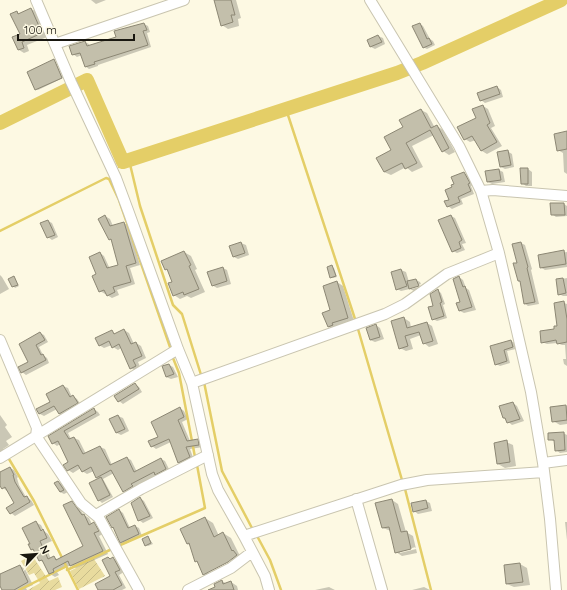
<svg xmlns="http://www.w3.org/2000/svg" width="567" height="590" viewBox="0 0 567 590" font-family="Quicksand,sans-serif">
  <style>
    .garden { fill: url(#garden-furrows) }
    .shadow { fill: #0003; fill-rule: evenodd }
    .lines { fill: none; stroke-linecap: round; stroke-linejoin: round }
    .stream { stroke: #e4ce67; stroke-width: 2.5 }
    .river { stroke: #e4ce67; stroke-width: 14 }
    .building { fill: #c3bfab; stroke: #8c8774 }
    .minor-casing { stroke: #c9c5b0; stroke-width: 12 }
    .minor { stroke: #fff; stroke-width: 10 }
  </style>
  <defs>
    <pattern id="garden-furrows" width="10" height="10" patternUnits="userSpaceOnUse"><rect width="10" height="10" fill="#e8db9e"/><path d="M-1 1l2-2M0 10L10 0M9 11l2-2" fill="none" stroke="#c6bb87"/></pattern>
  </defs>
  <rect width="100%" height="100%" fill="#fdf9e3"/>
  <path class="garden" d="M32 555 49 581 58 577 62 587 55 590H28L40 583 34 573 29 575 21 561Z
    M94 559 105 576 79 589 70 571Z"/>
  <path class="shadow" d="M91 0H106L96 4Z
    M215 0H236L241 18 238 19 239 26 228 29 222 25Z
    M31 9 37 12 47 37 27 45 29 51 24 53 19 50 21 35 17 12 20 14Z
    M144 24 148 26 150 32 147 33 151 47 98 65V66L89 69 85 66 82 55 77 57 73 54 85 42 89 44 90 46 117 38 115 32Z
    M420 24 423 26 430 39 433 41 435 45 427 49 423 47Z
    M378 36 383 38 385 44 375 49 371 47Z
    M54 61 56 62 63 78 38 90 36 89Z
    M497 87 501 90 503 97 485 103 481 100Z
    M483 106 488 109 495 126 491 128 502 146 487 154 482 151 476 140 470 142 465 139Z
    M421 110 427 113 435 128 437 126 443 130 455 152 449 155 443 151 434 135 412 146 423 167 412 172 406 167 391 175 384 172 392 150 405 128Z
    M567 132V174L564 172 563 153 558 150Z
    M507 151 512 154 514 167 505 169 501 167Z
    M528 169 532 172V186H526L522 183Z
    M499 170 503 172 505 182 492 184 488 182Z
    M464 173 468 175 473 185 471 186 474 194 461 199 463 204 452 209 448 206 455 184Z
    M564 204 567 206V216L556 217 552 214Z
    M105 216 110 219 113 226 123 223 128 225 140 265 130 268 135 284 117 290 119 295 112 298 100 291 97 275 100 253 104 256 110 269 119 266 112 241 110 239Z
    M451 216 455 218 466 243 462 244 465 250 457 253 453 251Z
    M48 221 52 223 58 237 52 240 48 237Z
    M241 243 246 245 249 255 238 259 234 257 230 246Z
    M521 243 525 245 532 269 531 270 539 304 528 306 524 303 521 282 519 281 518 264Z
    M184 252 191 256 197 269 195 270 205 292 191 298 187 296 180 299 174 295V282L169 271 166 269Z
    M567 252V267L545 270 540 267 539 256Z
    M332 267 334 268 337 277 333 278 331 277Z
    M223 268 227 270 231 284 217 288 212 285Z
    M401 270 406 272 409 282 416 280 420 282 421 284 412 287V289L422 286V288L414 291 410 289 401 291 397 289 392 273Z
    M0 275 2 277 9 289 0 294Z
    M459 277 463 280 466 288 469 290 476 310 464 313 460 311 458 303 461 302Z
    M14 278 19 286 15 288 9 280Z
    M567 278V296H563L559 294 557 280Z
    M337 282 343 286 354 321 335 330 329 327Z
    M437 290 441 293 445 304 443 305 447 318 437 321 433 319Z
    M564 303 567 304V366L564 364 563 359H566L565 345H562L557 343 547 344 542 342 558 327Z
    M404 318 410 322 411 328 427 323 432 326 438 344 429 347 424 343 421 335 410 339 413 349 406 351 400 348Z
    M376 325 380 328 384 339 375 342 370 340Z
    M124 330 129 333 134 344 136 343 141 346 146 358 138 362 141 369 136 371 131 368 121 348 118 350 113 347 112 345 104 348 99 345 112 332 116 334Z
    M40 333 44 335 48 342 39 347 43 355 47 358 49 363 26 375 22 372 29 362Z
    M511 341 515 343 516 349 507 351 510 363 500 366 496 364 491 347Z
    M169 365 173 367 178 377 171 379 166 377Z
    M135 384 139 387 142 392 123 404 119 401Z
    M63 386 68 388 72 397 73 396 77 399 81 405 64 416 60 414 57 409 44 416 40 414Z
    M513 403 517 406 524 421 512 425 504 418Z
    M567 406V424L560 425 553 421 552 408Z
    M180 408 184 411 188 419 182 422 190 441 197 440 202 443 203 447 190 449 194 460 183 465 178 462 171 442 156 449 152 446Z
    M94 409 98 412 100 415 68 433 71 439 74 438 79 440 86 454 100 447 105 449 112 465 127 458 131 460 137 472 161 459 165 461 170 471 160 476 157 475 135 486 137 489 128 494 124 491 114 473 103 479 113 497 102 503 99 500V479L97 477 94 471 87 474 82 471 81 468 73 473 68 470 70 462 60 444 57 446 53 443 49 437Z
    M0 415 7 425 5 427 12 437 6 441 9 445 3 449 7 456 0 462Z
    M118 416 123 418 129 431 121 435 117 433Z
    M563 433 567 435V452L560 453 556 450V442L549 439Z
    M506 442 513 445 516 466 505 468 498 464Z
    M10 468 14 470 18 477 17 478 19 485 26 497 31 500 34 505 15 516 11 513 16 503 8 490 7 491 3 488 0 484V474Z
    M58 482 63 484 68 492 64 494 60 492Z
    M140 498 144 501 153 518 143 523 139 520Z
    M392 500 398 504 406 532 413 536 417 553 402 556 396 552 391 531 383 528ZM416 547V549L400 553V551Z
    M426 501 430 503 432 511 418 514 414 511Z
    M72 502 77 505 84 515 89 518 92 524H94L99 527 103 534 99 536 108 554 76 568 71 565 57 572 59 575 55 577 50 574 44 563 40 560 35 551 32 549 31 544 35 522 41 525 44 531 48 534 52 541 45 544 51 559 54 557 58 560 85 546Z
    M119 510 123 513 130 528 135 526 139 528 142 536 125 544 121 542 115 528 112 527Z
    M205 518 213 523 219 536 223 533 231 538 239 554 241 556 212 579 204 574 199 563 196 561 190 545 187 544ZM232 559V561L208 574V572Z
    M565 522H567V540Z
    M148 537 153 544 148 546 146 545Z
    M108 558 111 559 113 558 118 561 124 572 119 575 126 588 122 590H99L111 577Z
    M520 564 527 568 530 585 514 587 507 584 505 566Z
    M20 566 25 569 33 585 26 588 27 590H3L0 584V575Z
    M222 581 227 584 231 582 237 586 238 590H217Z
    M329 587 335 590H315Z
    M424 587 430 590H412Z"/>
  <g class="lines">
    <path class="stream" d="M286 109 355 319
      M129 160 140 206 173 305 182 314 202 378
      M119 167 123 162
      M0 231 106 178 109 179 119 200 170 347
      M358 329 402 480
      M173 358 179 373 195 457
      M204 382 222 471 253 530
      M9 459 34 501 78 590
      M405 489 431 590
      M256 534 270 560 281 590
      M118 546 205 508 197 465
      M67 570 112 549
      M19 590 65 567"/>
    <path class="river" d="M0 123 87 80 123 162 397 73 422 63 561 0"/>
  </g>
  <path class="building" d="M214 0H231L235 15H231L233 22 221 26Z
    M31 8 42 33 22 42 24 48 18 50 12 37 20 34 10 14 17 11 18 14Z
    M144 23 147 30 143 31 148 45 94 62 95 64 85 67 80 53 72 55 69 46 85 41 87 46 116 37 114 31Z
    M420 23 427 39 429 38 432 44 423 48 412 26Z
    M378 35 382 42 370 47 367 40Z
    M54 59 62 78 35 90 27 72Z
    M497 86 500 94 480 101 477 93Z
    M483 105 490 123 487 125 497 142 481 151 472 136 464 140 457 127 476 118 472 109Z
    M421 109 431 128 437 125 449 148 442 152 430 130 406 143 417 163 405 169 402 163 384 172 376 158 391 150 384 137 403 127 399 120Z
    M567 131V149L557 151 554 134Z
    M508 150 511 165 500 167 497 152Z
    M520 168H528V184H521Z
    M499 169 501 180 487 182 485 171Z
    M464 172 470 183 468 184 471 191 458 197 460 202 447 207 444 201 449 200 445 190 452 187 451 185 454 184 451 177Z
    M550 203H564L565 215H551Z
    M105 215 110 226 124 222 136 263 126 266 131 282 113 287 115 292 107 296 104 290 99 292 92 276 96 274 89 257 100 252 107 268 118 265 111 239 109 240 98 219Z
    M451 215 462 240 459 242 461 248 452 252 438 220Z
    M48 220 55 235 47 238 40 223Z
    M241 242 245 253 233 257 229 246Z
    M521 242 528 267 527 268 535 302 524 304 520 281H518L513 263H517L512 244Z
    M564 250 566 264 540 268 538 255Z
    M184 251 191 265 189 266 199 289 184 295 183 292 173 296 168 283 172 282 167 269 165 270 161 261Z
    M332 265 336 276 330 278 327 267Z
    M223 267 227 281 212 286 207 272Z
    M401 269 407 286 396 290 391 272Z
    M14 276 18 285 12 287 8 279Z
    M459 276 463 287 465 286 472 307 459 311 456 303 460 302 453 279Z
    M563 278 566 293 558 295 556 279Z
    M416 279 419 286 409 289 407 281Z
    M337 281 348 318 332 323 333 325 328 327 322 313 330 310 323 286Z
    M438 289 442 302 440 303 444 316 432 320 428 307 433 306 430 294Z
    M564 301 567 319V342L557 344 556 340 541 343 540 331 554 329V326H557L554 303Z
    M404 317 407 328 427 322 433 341 423 344 419 332 405 336 408 346 399 349 391 321Z
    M376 324 380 337 370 340 366 328Z
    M124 329 131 344 136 342 142 356 133 360 136 366 130 369 119 344 112 348 109 341 99 346 95 338 112 330 114 334Z
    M40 332 45 340 36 345 41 355 43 354 46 360 21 373 18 367 28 362 19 344Z
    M511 340 513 347 504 350 507 361 495 365 490 346Z
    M169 364 174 374 166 377 162 366Z
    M135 383 139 389 118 402 114 396Z
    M63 385 70 397 73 395 78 403 59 414 54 406 39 414 36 409 50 402 46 394Z
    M513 402 520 419 507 423 505 418H503L499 406Z
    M566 405 567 420 552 422 550 407Z
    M180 407 184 417 178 420 187 441 198 439 199 445 186 447 190 457 178 463 169 439 151 447 148 441 158 437 151 422Z
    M94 408 96 413 64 431 69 439 74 437 83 454 100 446 110 465 127 457 134 472 161 458 166 469 155 475 154 472 131 484 133 486 123 492 111 470 96 478 91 467 82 472 78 465 67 471 63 465 68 462 58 441 52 444 48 436Z
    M118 415 125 429 116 433 109 419Z
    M564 432 565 450 555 451 554 440H548V433Z
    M507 440 510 462 497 464 494 443Z
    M10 467 14 475H13L15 482 24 497 27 496 30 502 10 514 6 508 14 503 5 487 2 489 0 486V472Z
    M101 477 110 495 98 501 89 483Z
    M58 481 64 490 60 492 54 483Z
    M140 497 150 516 138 521 131 503Z
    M392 499 401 532 407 531 411 549 395 553 389 527 382 528 375 503Z
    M426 500 428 508 413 512 411 503Z
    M72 501 82 515 84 514 89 525 94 522 99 531 94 533 103 551 70 566 68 561 53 569 54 572 49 574 42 560 39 561 33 549 31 550 28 544H30L22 528 36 521 41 531 43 529 47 538 40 541 48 559 54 556 56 560 83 546 63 505Z
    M119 509 128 528 135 525 139 534 120 543 113 527 112 528 106 517Z
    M205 517 214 537 223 532 232 551 233 550 237 555 228 562 203 575 197 561 195 562 189 543 187 544 180 529Z
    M148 536 151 543 145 546 142 539Z
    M108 557 110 559 113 557 120 570 115 572 122 585 113 590H98L95 584 110 576 102 560Z
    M520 563 523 582 506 584 504 565Z
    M20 565 28 582 14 590H2L0 586V574Z
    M222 580 223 584 231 581 234 590H208L215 587 214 584Z"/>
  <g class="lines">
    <g class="minor-casing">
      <path id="minor" d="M36 0 71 82 116 178 129 213 178 349 192 383 212 474 218 490 244 536 265 576 269 590
        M370 0 459 146 481 191 499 253 531 392 543 463 550 519 556 590
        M55 44 184 0
        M481 191 493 190 567 196
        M0 340 37 428 36 436 81 503 99 518 139 590
        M192 383 385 314 405 304 447 274 499 253
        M0 458 178 349
        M543 463 567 460
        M356 499 382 590
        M96 515 141 489 208 455
        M244 536 401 485 427 480 544 472
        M188 590 231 568 252 552"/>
    </g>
    <use href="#minor" class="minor"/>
  </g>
  <g transform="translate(36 554) rotate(64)" stroke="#fdf9e3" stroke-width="3" paint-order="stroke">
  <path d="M0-3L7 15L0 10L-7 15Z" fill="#191710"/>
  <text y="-6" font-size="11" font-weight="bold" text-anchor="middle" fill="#191710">N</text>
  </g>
  <path d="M18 34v6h116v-6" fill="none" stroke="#191710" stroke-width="2"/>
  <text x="24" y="34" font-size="12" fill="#191710" stroke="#fdf9e3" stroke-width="3" paint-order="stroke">100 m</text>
</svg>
